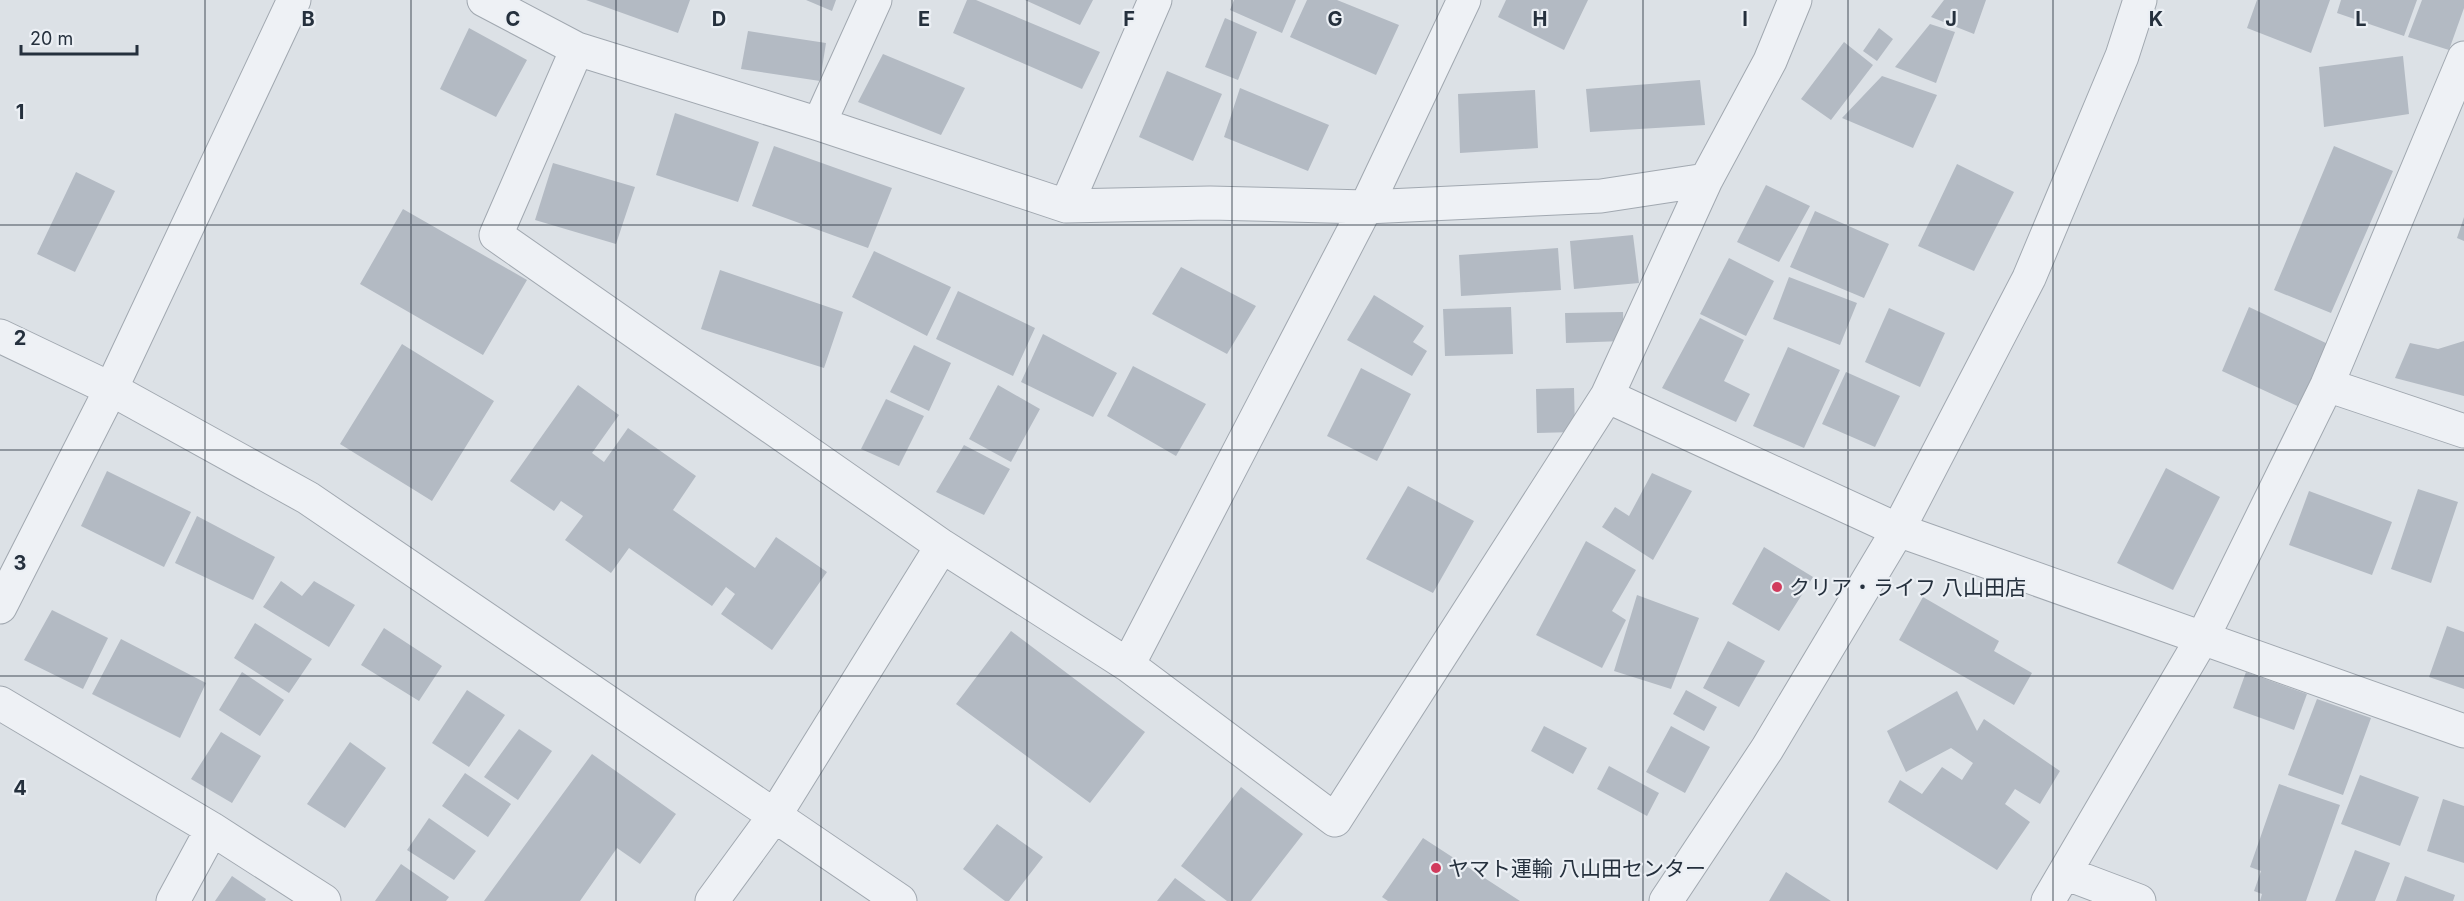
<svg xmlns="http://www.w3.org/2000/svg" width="2464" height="901" viewBox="0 0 2464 901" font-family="Inter,'Noto Sans JP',sans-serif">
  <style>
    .building { fill: #b3bac3 }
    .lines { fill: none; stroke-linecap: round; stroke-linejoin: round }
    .minor-casing { stroke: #a1a8b0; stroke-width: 35 }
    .minor { stroke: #eef1f5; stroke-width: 33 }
    .grid { fill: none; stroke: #25303d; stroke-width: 1.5; stroke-opacity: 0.55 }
    .poi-dot { fill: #d13b5d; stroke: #ebeff4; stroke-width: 2 }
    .labels { text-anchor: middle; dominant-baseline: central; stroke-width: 4.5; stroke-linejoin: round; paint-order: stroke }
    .poi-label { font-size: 21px; fill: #25303d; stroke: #ebeff4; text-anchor: start }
    .grid-label { font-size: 20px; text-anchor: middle; font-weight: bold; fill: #25303d; stroke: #ebeff4; stroke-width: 4.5; stroke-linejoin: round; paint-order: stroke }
  </style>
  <rect width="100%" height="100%" fill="#dce1e6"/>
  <path class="building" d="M586 0H690L678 33Z
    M806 0H836L832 11Z
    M967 0H976L1100 52 1082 89 953 33Z
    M1025 0H1093L1080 25Z
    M1234 0H1296L1282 33 1230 10Z
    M1307 0H1337L1399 25 1376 75 1290 37Z
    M1506 0H1588L1564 50 1498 17Z
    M1944 0H1986L1974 34 1931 17Z
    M2257 0H2330L2311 53 2247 28Z
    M2341 0H2417L2404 36 2337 13Z
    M2422 0H2464V8L2449 50 2408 37Z
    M1225 18 1257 32 1238 80 1205 67Z
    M1930 24 1955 32 1936 83 1895 67Z
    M469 28 527 60 496 117 440 89Z
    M1879 28 1893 39 1877 61 1863 51Z
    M748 31 826 43 820 81 741 69Z
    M1844 42 1873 65 1831 120 1801 99Z
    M883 54 965 88 941 135 858 102Z
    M2403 56 2409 114 2324 127 2319 67Z
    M1167 71 1222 94 1193 161 1139 137Z
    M1882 76 1937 95 1913 148 1842 118Z
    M1700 80 1705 125 1590 132 1586 89Z
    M1240 88 1329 125 1308 171 1224 137Z
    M1535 90 1538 148 1460 153 1458 94Z
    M675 113 759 142 738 202 656 175Z
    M774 146 892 188 868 248 752 206Z
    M2334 146 2393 171 2331 313 2274 290Z
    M553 163 635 187 616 244 535 220Z
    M1957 164 2014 192 1974 271 1918 246Z
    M76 172 115 191 75 272 37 254Z
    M1766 185 1810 206 1779 262 1737 242Z
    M403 209 527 280 483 355 360 284Z
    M1815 211 1889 244 1864 298 1790 267Z
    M2464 217V241L2457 238Z
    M1633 235 1639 283 1574 289 1570 241Z
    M1558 248 1561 290 1461 296 1459 255Z
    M874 251 951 287 927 336 852 297Z
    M1729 258 1774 281 1746 336 1700 314Z
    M1181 267 1256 306 1227 354 1152 314Z
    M720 270 843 312 824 368 701 329Z
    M1789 277 1857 303 1840 345 1773 319Z
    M958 291 1035 328 1013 376 936 339Z
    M1374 295 1424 326 1413 342 1427 351 1412 376 1347 340Z
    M1511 307 1513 354 1445 356 1443 309Z
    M2249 307 2328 344 2300 407 2222 371Z
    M1889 308 1945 333 1920 387 1865 362Z
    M1623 312 1624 341 1566 343 1565 313Z
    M1700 318 1744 340 1724 381 1750 394 1736 422 1662 388Z
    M1043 334 1117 373 1093 417 1021 382Z
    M2464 341V396L2395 378 2410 343 2438 349Z
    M402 344 494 401 432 501 340 444Z
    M914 345 951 363 929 411 890 392Z
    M1788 347 1840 370 1804 448 1753 426Z
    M1133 366 1206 404 1176 456 1107 416Z
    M1361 368 1411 394 1377 461 1327 436Z
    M1846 372 1900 396 1875 447 1822 424Z
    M578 385 619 415 592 453 604 462 628 428 696 476 673 510 755 568 776 537 827 572 772 650 721 614 735 594 726 587 712 606 629 548 611 573 565 540 583 516 561 501 554 511 510 481Z
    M998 385 1040 409 1011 462 969 439Z
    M1574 388 1575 432 1537 433 1536 389Z
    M886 399 924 416 899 466 861 449Z
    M964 445 1010 469 984 515 936 492Z
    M2166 468 2220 497 2173 590 2117 563Z
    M107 471 191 512 164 567 81 526Z
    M1652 473 1692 491 1653 560 1602 527 1615 507 1629 516Z
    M1408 486 1474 521 1433 593 1366 559Z
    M2418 489 2458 502 2431 583 2391 569Z
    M2309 491 2392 522 2372 575 2289 545Z
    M197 516 275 557 253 600 175 563Z
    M1586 541 1636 570 1612 611 1626 620 1602 668 1536 635Z
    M1764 547 1813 577 1779 631 1732 604Z
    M281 581 302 596 314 581 355 605 329 647 263 607Z
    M1637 595 1699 618 1671 689 1614 671Z
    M1923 597 1999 641 1994 651 2032 673 2014 705 1899 640Z
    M52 610 108 638 83 689 24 660Z
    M255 623 312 659 289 693 234 658Z
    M2447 626 2464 632V689L2429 677Z
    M384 628 442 666 419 701 361 665Z
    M1011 631 1145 732 1090 803 956 704Z
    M121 639 206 683 180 738 92 694Z
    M1728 641 1765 661 1739 707 1703 688Z
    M242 672 284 700 260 736 219 710Z
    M2246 672 2307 694 2294 730 2233 708Z
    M467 690 505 715 469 767 432 743Z
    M1686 690 1717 707 1704 731 1673 714Z
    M1957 691 1977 731 1984 719 2060 771 2040 804 2015 789 2005 804 2030 822 1997 870 1888 802 1900 780 1922 794 1942 767 1962 780 1973 763 1951 748 1906 772 1887 731Z
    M2317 699 2371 718 2343 795 2288 775Z
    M1544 726 1587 748 1573 774 1531 751Z
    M1671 726 1710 747 1685 793 1646 772Z
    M519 729 552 751 518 800 484 777Z
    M221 732 261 756 232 803 191 779Z
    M350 742 386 768 345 828 307 804Z
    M592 754 676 814 640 864 617 848 580 901H484Z
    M1609 766 1659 793 1647 816 1597 789Z
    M465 773 511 804 488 837 442 806Z
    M2360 775 2419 797 2400 846 2341 824Z
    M2279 784 2340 805 2306 901H2260L2262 894 2254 891 2261 871 2250 867Z
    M1241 787 1303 834 1251 901H1227L1181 866Z
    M2443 799 2464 806V863L2427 851Z
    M429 818 476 851 454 880 407 850Z
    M997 824 1043 857 1009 901H1005L963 869Z
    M1423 838 1520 901H1388L1382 897Z
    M2355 850 2390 863 2375 901H2335Z
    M401 864 449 897 446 901H375Z
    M1786 872 1831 901H1769Z
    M232 876 266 899 265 901H215Z
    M2405 876 2455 895 2453 901H2396Z
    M1175 878 1206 901H1157Z"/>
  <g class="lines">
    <g class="minor-casing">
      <path id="minor" d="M484 0 577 49 819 124 1066 206 1210 203 1366 207 1601 196 1706 180
        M577 49 496 235 942 546 1128 665 1335 820 1607 396 1706 180 1770 61 1795 0
        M819 124 875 0
        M1066 206 1155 0
        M0 336 111 389 308 498 900 901
        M2327 385 2464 431
        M1607 396 1898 530 2464 731
        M0 607 111 389 294 0
        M1128 665 1366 207 1464 0
        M0 703 212 829 324 901
        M2065 873 2139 901
        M173 901 212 829
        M712 901 775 815 942 546
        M1666 901 1767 749 1898 530 2029 278 2122 56 2140 0
        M2048 901 2203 637 2327 385 2464 58"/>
    </g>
    <use href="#minor" class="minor"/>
  </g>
  <path class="grid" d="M205 0V901M411 0V901M616 0V901M821 0V901M1027 0V901M1232 0V901M1437 0V901M1643 0V901M1848 0V901M2053 0V901M2259 0V901M0 225H2464M0 450H2464M0 676H2464"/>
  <g class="poi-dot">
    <circle cx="1777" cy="587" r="6"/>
    <circle cx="1436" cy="868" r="6"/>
  </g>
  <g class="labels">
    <g class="poi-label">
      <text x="1789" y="587">クリア・ライフ 八山田店</text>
      <text x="1448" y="868">ヤマト運輸 八山田センター</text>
    </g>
  </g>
  <g class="grid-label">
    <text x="308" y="26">B</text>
    <text x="513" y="26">C</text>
    <text x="719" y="26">D</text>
    <text x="924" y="26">E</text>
    <text x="1129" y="26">F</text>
    <text x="1335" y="26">G</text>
    <text x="1540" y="26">H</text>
    <text x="1745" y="26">I</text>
    <text x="1951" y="26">J</text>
    <text x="2156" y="26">K</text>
    <text x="2361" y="26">L</text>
    <text x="20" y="119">1</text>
    <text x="20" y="345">2</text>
    <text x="20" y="570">3</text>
    <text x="20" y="795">4</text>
  </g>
  <path d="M21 45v9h116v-9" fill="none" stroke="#25303d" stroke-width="3"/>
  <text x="30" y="45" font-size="18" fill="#25303d" stroke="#ebeff4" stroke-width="4.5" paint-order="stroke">20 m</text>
</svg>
